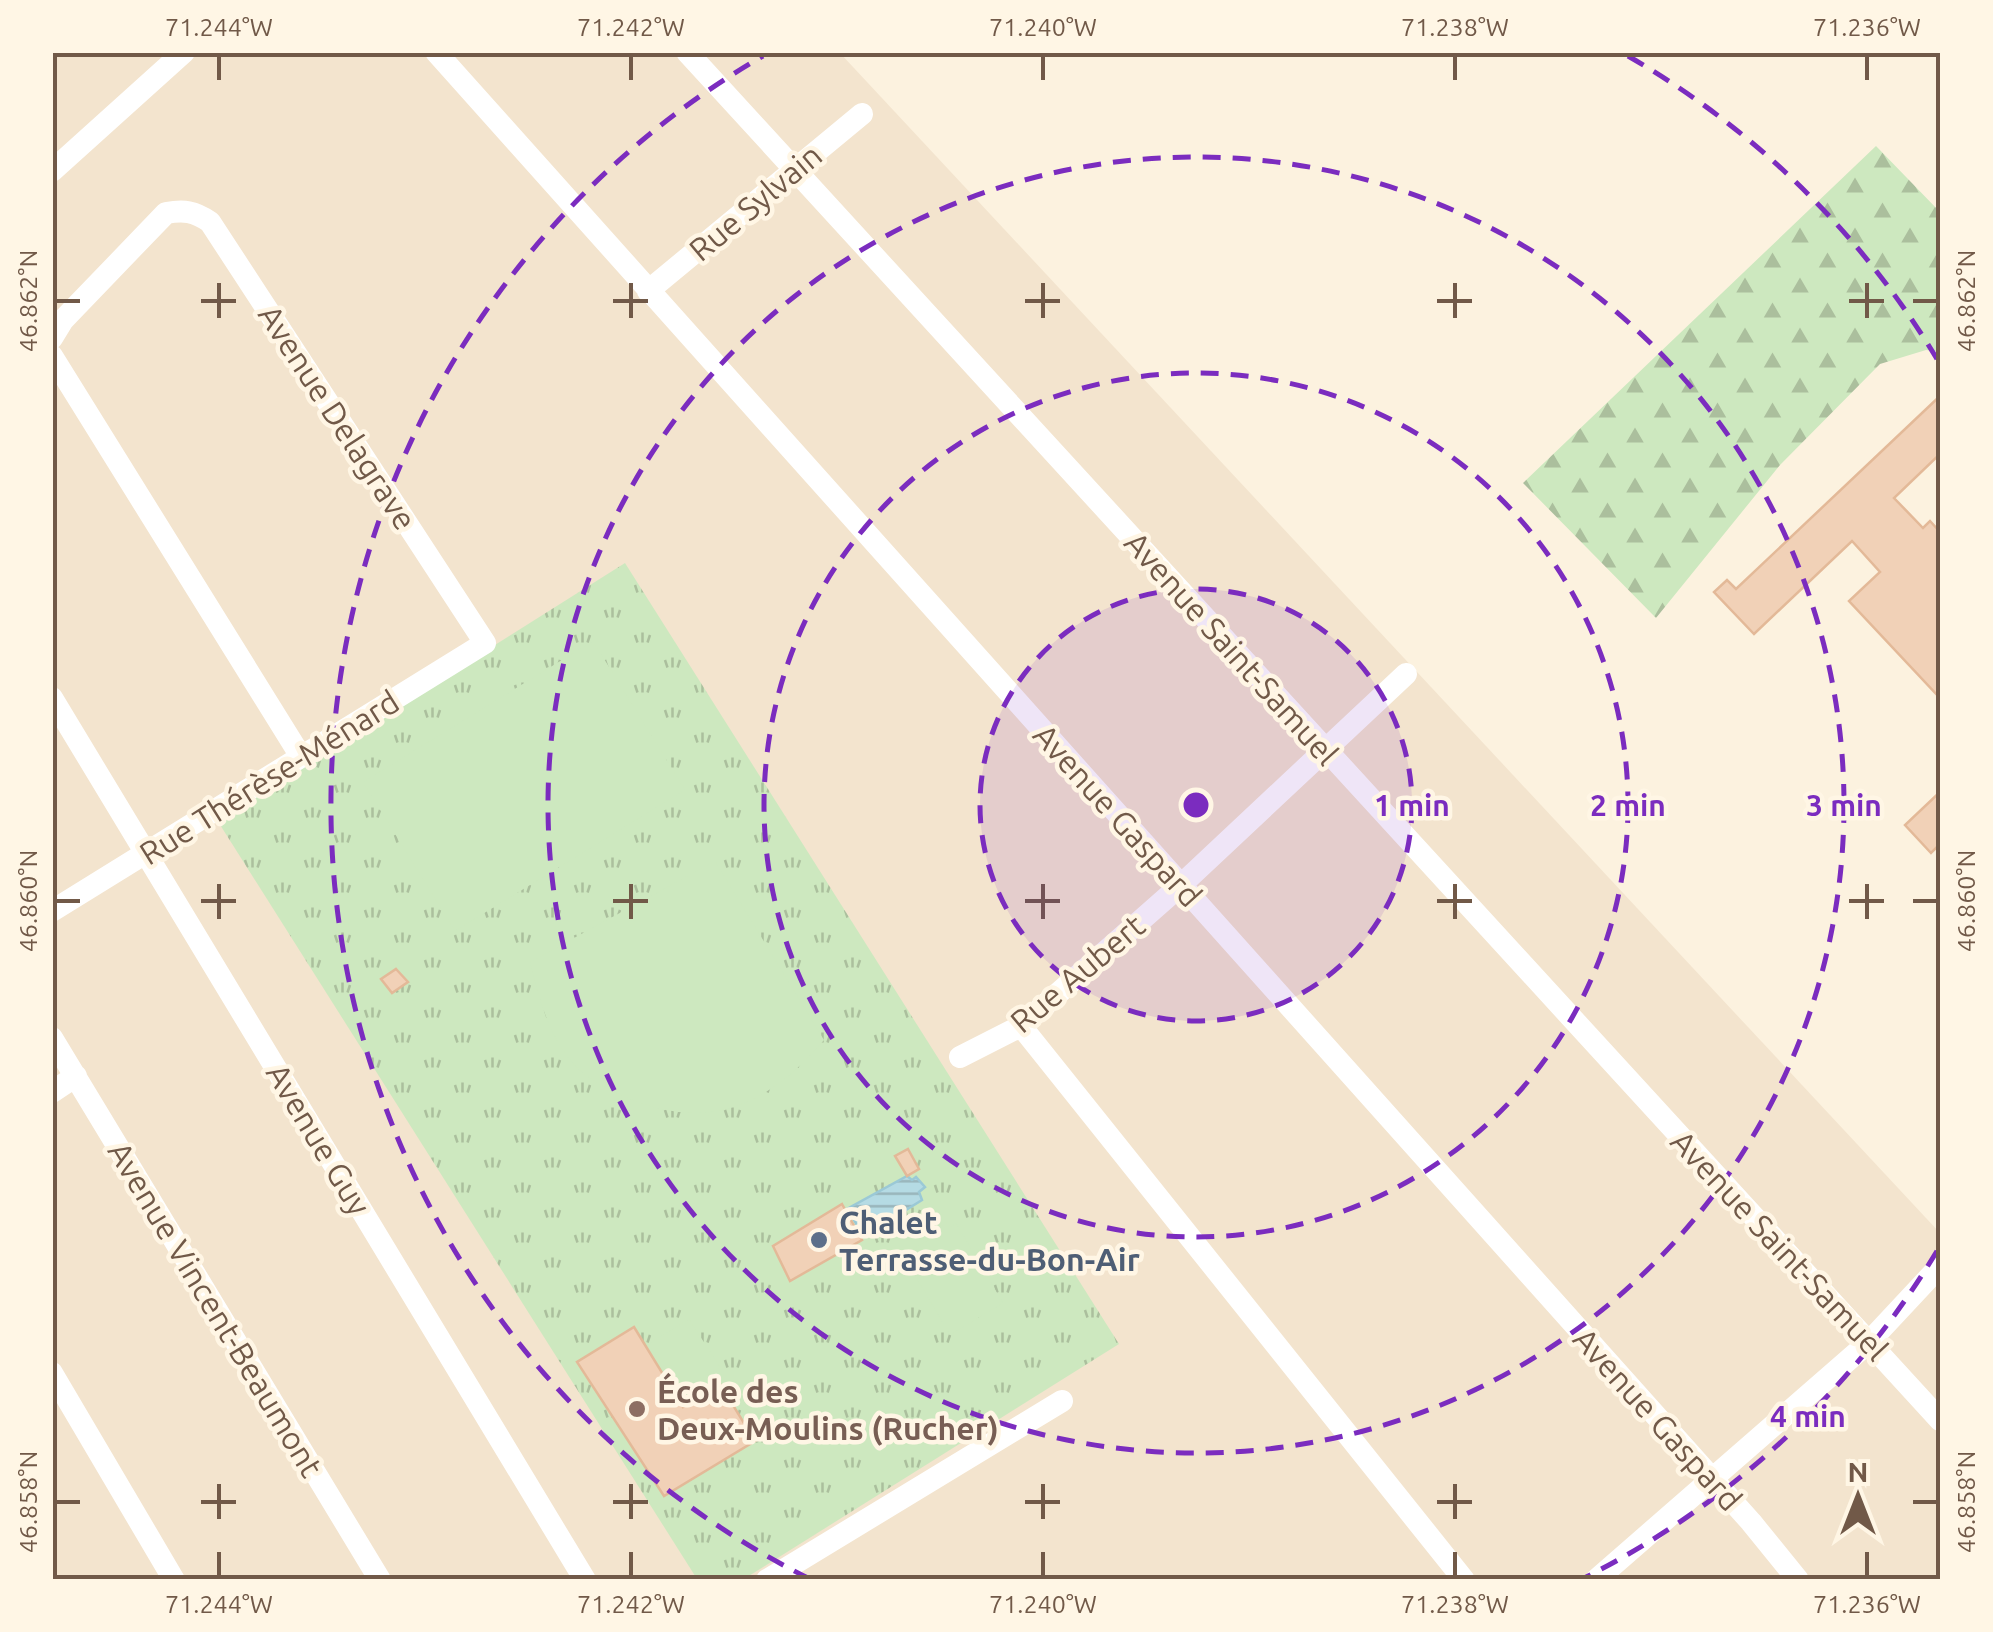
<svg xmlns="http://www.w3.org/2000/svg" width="1993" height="1632" viewBox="0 0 1993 1632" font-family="Ubuntu,sans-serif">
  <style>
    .residential { fill: #f3e4ce }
    .grass { fill: url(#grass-tufts) }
    .forest { fill: url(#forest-firs) }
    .pitch { fill: #cde8bf }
    .water { fill: url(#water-rules); stroke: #9bc9d6; stroke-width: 2.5 }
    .building { fill: #f1d1b7; stroke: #e3b998; stroke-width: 2.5 }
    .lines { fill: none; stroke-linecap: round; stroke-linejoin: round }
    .minor { stroke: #fff; stroke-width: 22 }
    .ticks { fill: none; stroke: #715948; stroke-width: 4 }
    .ring { fill: none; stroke: #7b2cbf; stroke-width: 5; stroke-dasharray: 18 12 }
    .service-dot { fill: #5c6f8a; stroke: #fff6e5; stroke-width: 4 }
    .education-dot { fill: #8d6e63; stroke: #fff6e5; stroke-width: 4 }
    .labels { text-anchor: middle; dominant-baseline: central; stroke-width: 9; stroke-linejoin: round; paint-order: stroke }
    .street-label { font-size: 32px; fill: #715948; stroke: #fff6e5 }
    .service-label { font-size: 32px; font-weight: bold; fill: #4e5e75; stroke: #fff6e5; text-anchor: start }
    .education-label { font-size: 32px; font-weight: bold; fill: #785e54; stroke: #fff6e5; text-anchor: start }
    .centre { fill: #7b2cbf; stroke: #fff6e5; stroke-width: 5 }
    .ring-label { font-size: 30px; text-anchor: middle; font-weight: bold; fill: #7b2cbf; stroke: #fff6e5; stroke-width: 9; stroke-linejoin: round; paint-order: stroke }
    .neatline { fill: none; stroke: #715948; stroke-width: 4 }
    .ticks-label { font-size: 25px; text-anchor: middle; fill: #715948 }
  </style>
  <defs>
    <pattern id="grass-tufts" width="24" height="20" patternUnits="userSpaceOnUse" patternTransform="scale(2.5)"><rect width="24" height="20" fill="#cde8bf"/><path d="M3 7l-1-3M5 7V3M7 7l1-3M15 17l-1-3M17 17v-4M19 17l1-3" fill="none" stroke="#abbf9d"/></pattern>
    <pattern id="forest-firs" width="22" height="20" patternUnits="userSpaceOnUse" patternTransform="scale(2.5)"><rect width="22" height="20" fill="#cde8bf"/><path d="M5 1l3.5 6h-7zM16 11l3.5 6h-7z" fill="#abbf9d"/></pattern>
    <pattern id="water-rules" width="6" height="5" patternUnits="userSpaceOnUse" patternTransform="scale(2.5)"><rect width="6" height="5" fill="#b5dbe4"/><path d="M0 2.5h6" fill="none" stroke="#98b5bb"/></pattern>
  </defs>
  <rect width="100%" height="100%" fill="#fcf2df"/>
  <path class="residential" d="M53 53H840L1940 1233V1579H53Z"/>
  <path class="grass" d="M625 563 1119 1344 744 1579H697L217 820Z"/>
  <path class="forest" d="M1876 146 1940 212V352L1926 350 1880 364 1780 465 1656 618 1523 483Z"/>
  <path class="pitch" d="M593 641 685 790 455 931 363 782Z
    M715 861 824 1040C771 1103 710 1133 628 1098 608 1090 585 1078 571 1061 548 1033 538 996 530 962Z
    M945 1222 951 1227 956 1223 1003 1303 950 1335 903 1255 934 1237 938 1224Z
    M689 1319 720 1367 675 1394 645 1346Z"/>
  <path class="water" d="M907 1176 912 1180 916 1177 925 1187 919 1192 922 1200 864 1236 847 1209Z"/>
  <path class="building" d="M1940 396V454L1894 498 1923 528 1930 521 1940 532V698L1849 601 1880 572 1852 541 1754 634 1714 592 1727 580 1736 589Z
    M1940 792V844L1931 853 1905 825Z
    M396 969 408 982 392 993 381 979Z
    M908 1149 919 1169 907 1176 895 1156Z
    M842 1204 862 1240 790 1281 773 1246Z
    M634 1327 683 1407 720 1384 755 1441 664 1496 577 1362Z"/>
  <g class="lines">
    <path class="minor" d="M436 52 1751 1522 1798 1580
      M687 52 1940 1420
      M52 171 184 52
      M648 291 862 114
      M52 338 63 320 166 213C184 210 194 211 210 222L485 643 52 911
      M52 356 300 755
      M52 698 585 1580
      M1021 1026 1464 1580
      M52 1038 380 1580
      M960 1057 1021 1026 1181 885 1406 674
      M52 1092 76 1076
      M52 1373 174 1580
      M767 1580 1062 1401
      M1596 1580 1869 1342 1940 1266"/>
  </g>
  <path class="ticks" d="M219 55V80M631 55V80M1043 55V80M1455 55V80M1867 55V80M219 283V318M631 283V318M1043 283V318M1455 283V318M1867 283V318M55 301H80M201 301H236M613 301H648M1025 301H1060M1437 301H1472M1849 301H1884M1913 301H1938M219 884V919M631 884V919M1043 884V919M1455 884V919M1867 884V919M55 901H80M201 901H236M613 901H648M1025 901H1060M1437 901H1472M1849 901H1884M1913 901H1938M219 1484V1519M631 1484V1519M1043 1484V1519M1455 1484V1519M55 1502H80M201 1502H236M613 1502H648M1025 1502H1060M1437 1502H1472M1913 1502H1938M219 1552V1577M631 1552V1577M1043 1552V1577M1455 1552V1577M1867 1552V1577"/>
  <circle cx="1196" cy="805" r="216" fill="#7b2cbf" fill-opacity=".12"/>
  <g class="ring">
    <circle cx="1196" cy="805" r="216"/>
    <circle cx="1196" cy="805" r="432"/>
    <circle cx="1196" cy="805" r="648"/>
    <path d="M1937 1251A865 865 0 0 1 1582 1579M810 1579A865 865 0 0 1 763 56M1628 56A865 865 0 0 1 1937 359"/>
  </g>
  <circle class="service-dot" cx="819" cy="1240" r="10"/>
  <circle class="education-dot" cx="637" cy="1409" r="10"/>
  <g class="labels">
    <g class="street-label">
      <text transform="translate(755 202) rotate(-40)">Rue Sylvain</text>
      <text transform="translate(338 417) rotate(57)">Avenue Delagrave</text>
      <text transform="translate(1232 648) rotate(48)">Avenue Saint-Samuel</text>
      <text transform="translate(269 777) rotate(-32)">Rue Thérèse-Ménard</text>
      <text transform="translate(1118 815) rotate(48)">Avenue Gaspard</text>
      <text transform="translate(1077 973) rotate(-40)">Rue Aubert</text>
      <text transform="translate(319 1139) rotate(59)">Avenue Guy</text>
      <text transform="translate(1780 1245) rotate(47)">Avenue Saint-Samuel</text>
      <text transform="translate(216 1309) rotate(59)">Avenue Vincent-Beaumont</text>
      <text transform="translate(1658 1419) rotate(48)">Avenue Gaspard</text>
    </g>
    <g class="service-label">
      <text x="839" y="1222">Chalet<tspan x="839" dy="37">Terrasse-du-Bon-Air</tspan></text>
    </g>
    <g class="education-label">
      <text x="657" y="1391">École des<tspan x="657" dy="37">Deux-Moulins (Rucher)</tspan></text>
    </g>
  </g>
  <circle cx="1196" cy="805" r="15" class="centre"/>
  <g class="ring-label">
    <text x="1412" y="816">1 min</text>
    <text x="1628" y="816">2 min</text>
    <text x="1844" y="816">3 min</text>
    <text x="1808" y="1427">4 min</text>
  </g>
  <rect width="1993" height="1632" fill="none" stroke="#fff6e5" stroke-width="110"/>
  <g transform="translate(1858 1497)" stroke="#fff6e5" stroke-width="8" paint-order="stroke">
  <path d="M0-8L18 38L0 25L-18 38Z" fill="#715948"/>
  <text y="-15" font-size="28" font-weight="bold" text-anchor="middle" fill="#715948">N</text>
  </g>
  <rect x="55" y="55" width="1883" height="1522" class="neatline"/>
  <g class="ticks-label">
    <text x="219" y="36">71.244°W</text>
    <text x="631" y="36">71.242°W</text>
    <text x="1043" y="36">71.240°W</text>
    <text x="1455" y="36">71.238°W</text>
    <text x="1867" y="36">71.236°W</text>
    <text transform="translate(28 301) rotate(-90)" y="9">46.862°N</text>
    <text transform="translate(1966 301) rotate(-90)" y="9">46.862°N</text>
    <text transform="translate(28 901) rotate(-90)" y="9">46.860°N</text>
    <text transform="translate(1966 901) rotate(-90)" y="9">46.860°N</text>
    <text transform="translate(28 1502) rotate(-90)" y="9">46.858°N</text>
    <text transform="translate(1966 1502) rotate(-90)" y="9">46.858°N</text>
    <text x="219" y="1613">71.244°W</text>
    <text x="631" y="1613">71.242°W</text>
    <text x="1043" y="1613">71.240°W</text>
    <text x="1455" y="1613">71.238°W</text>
    <text x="1867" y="1613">71.236°W</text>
  </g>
</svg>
